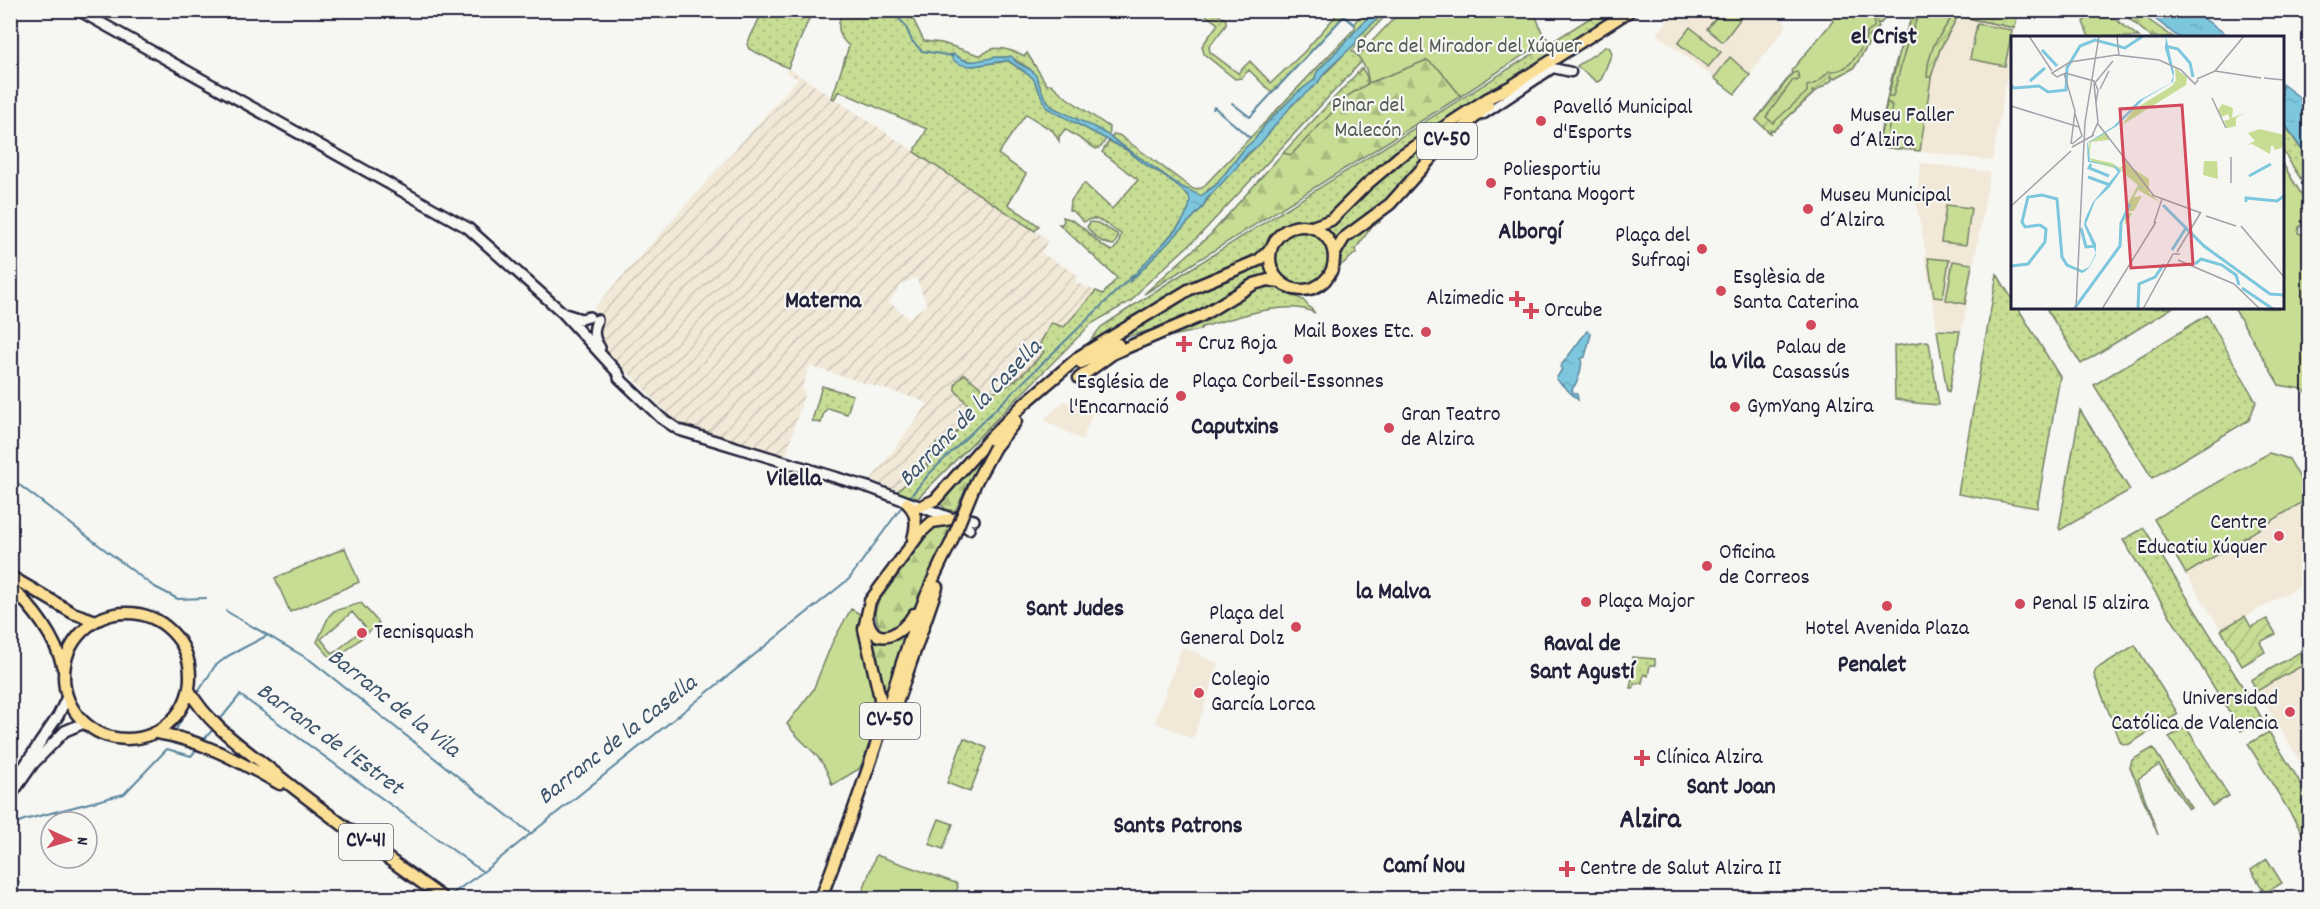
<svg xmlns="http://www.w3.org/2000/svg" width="2320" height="909" viewBox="0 0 2320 909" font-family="Dekko,sans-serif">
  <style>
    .built { fill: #f1e8d7 }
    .industrial { fill: url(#industrial-furrows); fill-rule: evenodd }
    .grass { fill: url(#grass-dots); stroke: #748067; stroke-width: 1.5 }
    .forest { fill: url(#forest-firs); stroke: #748067; stroke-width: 1.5 }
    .park { fill: #c6dd93; stroke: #748067; stroke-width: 1.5; fill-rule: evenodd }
    .garden { fill: url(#garden-furrows); stroke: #748067; stroke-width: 1.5 }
    .water { fill: url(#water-ripples); stroke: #59859d; stroke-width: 1.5 }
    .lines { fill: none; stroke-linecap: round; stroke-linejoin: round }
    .stream { stroke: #59859d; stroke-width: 2 }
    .tertiary-casing { stroke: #22223b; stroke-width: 13 }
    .secondary-casing { stroke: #22223b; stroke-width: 14 }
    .primary-casing { stroke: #22223b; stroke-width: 15 }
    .tertiary { stroke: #f6f6f2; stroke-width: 8 }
    .secondary { stroke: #f6f6f2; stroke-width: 9 }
    .primary { stroke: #fbdf96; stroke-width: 10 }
    .primary-bridge-casing { stroke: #22223b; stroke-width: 15; stroke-linecap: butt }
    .primary-bridge { stroke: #fbdf96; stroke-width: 10 }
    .poi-dot { fill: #d1495b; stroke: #f6f6f2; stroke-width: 2 }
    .labels { text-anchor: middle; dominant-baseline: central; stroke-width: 4.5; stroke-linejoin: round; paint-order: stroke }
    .shield { fill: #f6f6f2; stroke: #626272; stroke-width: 1.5 }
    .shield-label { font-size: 21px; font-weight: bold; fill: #22223b }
    .park-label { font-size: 22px; fill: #535a55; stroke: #f6f6f2 }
    .poi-label { font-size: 22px; fill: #22223b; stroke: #f6f6f2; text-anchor: start }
    .neighbourhood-label { font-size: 24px; font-weight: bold; fill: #22223b; stroke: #f6f6f2 }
    .water-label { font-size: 24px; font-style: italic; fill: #3d546c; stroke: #f6f6f2 }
    .district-label { font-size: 28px; font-weight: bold; fill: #22223b; stroke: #f6f6f2 }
    .inset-river { fill: none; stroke: #7dc7de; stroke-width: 3 }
    .inset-road { fill: none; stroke: #a1a1a9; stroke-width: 1.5 }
    .view { fill: #d1495b; fill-opacity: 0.15; stroke: #d1495b; stroke-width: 3 }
    .inset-edge { fill: none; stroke: #22223b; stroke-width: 3 }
  </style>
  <defs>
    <pattern id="industrial-furrows" width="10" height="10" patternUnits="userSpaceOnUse" patternTransform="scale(1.5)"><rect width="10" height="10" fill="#f1e8d7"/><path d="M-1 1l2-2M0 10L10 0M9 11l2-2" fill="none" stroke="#cec7b9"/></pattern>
    <pattern id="grass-dots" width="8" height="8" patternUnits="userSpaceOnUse" patternTransform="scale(1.5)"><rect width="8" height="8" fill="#c6dd93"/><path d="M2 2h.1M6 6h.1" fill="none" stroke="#aabd80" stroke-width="1.8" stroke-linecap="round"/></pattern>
    <pattern id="forest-firs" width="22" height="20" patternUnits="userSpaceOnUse" patternTransform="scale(1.5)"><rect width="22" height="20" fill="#c6dd93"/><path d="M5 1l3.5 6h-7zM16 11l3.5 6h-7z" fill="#aabd80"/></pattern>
    <pattern id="garden-furrows" width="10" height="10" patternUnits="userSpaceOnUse" patternTransform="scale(1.5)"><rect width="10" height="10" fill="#c6dd93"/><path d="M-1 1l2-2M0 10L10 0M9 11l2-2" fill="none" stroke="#aabd80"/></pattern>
    <pattern id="water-ripples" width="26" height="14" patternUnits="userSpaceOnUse" patternTransform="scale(1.5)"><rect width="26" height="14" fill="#7dc7de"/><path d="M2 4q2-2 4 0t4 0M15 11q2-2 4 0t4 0" fill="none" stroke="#6cabbf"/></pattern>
  </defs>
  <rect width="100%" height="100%" fill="#f6f6f2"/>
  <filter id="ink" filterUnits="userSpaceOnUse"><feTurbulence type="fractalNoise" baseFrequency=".0167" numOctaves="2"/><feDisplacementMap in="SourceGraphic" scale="12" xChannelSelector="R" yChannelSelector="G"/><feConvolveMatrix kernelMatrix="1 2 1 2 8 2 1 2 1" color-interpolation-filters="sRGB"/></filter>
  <g filter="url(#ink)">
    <path class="built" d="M1676 11H1774L1787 25 1735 94 1657 34Z
      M1958 16 2015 28 1992 161 1920 151 1932 72 1940 49Z
      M1921 163 1990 172 1962 330 1937 328 1925 259 1926 252 1916 202Z
      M1064 401 1093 413 1082 440 1044 420Z
      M2309 498V581L2221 630 2186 574Z
      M1184 647 1219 664 1194 736 1191 738 1155 722 1181 649Z
      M2309 661V775L2257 691Z"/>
    <path class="industrial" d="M788 68 1044 237 1048 240 1041 253 1078 275 1075 282 1096 291 1064 327 1058 326 1046 331 1045 352 1021 375 998 392 990 390 961 419 965 423 930 457 932 459 929 466 913 480H908L899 490 870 481 928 404 917 399 809 366 802 389 805 391 786 456 687 428 677 423 602 346 597 335 600 324 594 308 798 79 786 72ZM916 277 927 305 908 318 889 302 901 285Z"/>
    <path class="grass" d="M808 10 812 12 788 68 749 49 747 44 759 19 755 14 746 11Z
      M842 11H904L913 19 924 41 942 43 979 55C986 54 986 51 992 49 1002 46 1016 52 1025 56L1027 53 1047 85 1051 84 1067 98 1109 127 1110 132 1108 136 1052 107 1044 96 1030 69 1014 59 1002 57 975 62 962 59 952 54 973 66 1008 61 1033 78 1047 108 1106 139 1101 147 1096 149 1065 129 1059 137V141L1053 131 1026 114 998 154 1026 174 1008 204 1039 226 1035 231 914 152 927 129 839 91 834 99 832 98 849 46C837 36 837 25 842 11Z
      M1200 11H1213L1226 20V25L1209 47 1210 52 1238 73 1250 61 1271 83 1303 53 1340 11 1346 14 1272 93 1249 70 1241 78 1235 79 1204 54 1202 46 1218 24Z
      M1365 11H1374L1317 72 1314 80 1297 93 1265 125 1255 139 1245 148 1216 185 1208 190 1203 196C1188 197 1129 148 1111 138L1114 134 1119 135 1193 189 1202 188 1355 28V22Z
      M1386 11H1390L1352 51 1363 60 1199 236 1144 286 1131 301 1091 324 916 500 897 492C907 481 918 476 928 466L926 464 932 454 929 451 939 441 944 445 965 423 961 419 971 408 955 390C954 381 960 379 964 374 971 378 980 389 987 391 1005 396 1033 364 1044 352L1039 346 1051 323 1064 327 1096 291 1103 294 1117 278 1059 224H1062L1064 221 1063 217C1083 221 1093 243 1112 251L1118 245 1121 234C1109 228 1098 212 1084 222L1074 212 1069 210 1070 202 1084 183 1112 209 1138 180 1102 152 1109 141 1125 149 1149 167 1162 173 1189 196 1191 201 1186 217 1131 281 1203 207C1208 195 1246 157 1257 146 1270 134 1280 117 1293 104 1315 83 1338 63 1356 39 1364 29 1377 20 1386 11Z
      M1601 11H1619L1397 152 1364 180 1338 209 1319 222 1300 220 1285 224 1271 235 1266 248 1258 256 1197 279 1087 345 1101 327 1157 290Z
      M1362 68 1367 77V85L1349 95 1291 155 1283 153Z
      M2282 121 2309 161V192L2283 151Z
      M1451 130C1431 153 1412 179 1388 199 1371 213 1350 222 1336 238L1328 229C1353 207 1373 182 1399 162 1415 150 1434 140 1451 130Z
      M1381 217 1380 222 1372 226 1355 250 1357 252 1340 266C1342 240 1362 231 1381 217Z
      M1090 222 1098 223 1117 234 1118 237 1114 245C1102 244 1094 237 1087 227Z
      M1275 258a27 27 0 1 1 54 0a27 27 0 1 1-54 0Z
      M1264 263 1268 275C1240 281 1222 300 1198 313 1170 327 1138 332 1109 343L1199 290Z
      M1997 274 2012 299V308H2018L2060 377 2037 508 1958 494Z
      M1263 286H1273L1303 300 1315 313C1287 298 1232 319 1202 327L1200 330 1172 336V334L1206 319 1236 300Z
      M2046 308H2172L2081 364Z
      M2207 315 2256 402 2249 420 2152 478 2094 385Z
      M1927 341 1929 342 1939 405 1915 403 1895 399 1894 346Z
      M822 386 853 395 847 414 828 408 824 412 821 423 812 421Z
      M2080 410 2130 490 2060 530 2059 528Z
      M2144 528 2262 718 2241 731 2123 540Z
      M2135 645 2178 714 2128 745 2121 743 2094 675 2096 669Z
      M1632 657 1655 659V665H1650L1648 676 1644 674 1642 683 1634 684 1633 688H1630L1634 667Z
      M2186 727 2229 796 2212 806 2169 737Z
      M2269 732 2309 797V844L2248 744Z
      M964 738 987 748 970 792 947 783Z
      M2153 748 2191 808 2189 809 2159 765 2138 779 2158 835 2130 767 2132 760Z
      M2267 859 2282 883 2265 893 2251 870Z"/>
    <path class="forest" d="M2120 11H2141L2150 21 2173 37H2151Z
      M1427 60 1439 69 1461 96 1144 294 1210 235 1283 153 1291 155 1349 95 1369 83Z
      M997 435 973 475 955 511 946 509 938 502Z
      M944 524H952L923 593 906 621 887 632 879 628 875 612 878 602 928 534 935 527Z
      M910 632 886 704 871 634C887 641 894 642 910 632Z"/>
    <path class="park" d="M1401 11H1534L1543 35 1548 39 1461 96 1439 69 1427 60 1369 83 1366 69 1358 56Z
      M1746 11 1723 42 1707 29 1721 11Z
      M1838 11H1886V15L1881 23H1877L1879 27 1873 36H1869L1871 40 1854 68 1835 78 1831 75 1832 80 1815 92 1812 91 1813 94 1774 130H1770V133L1756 120 1792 73 1791 71 1833 21 1831 19Z
      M1915 11H2018L2015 28 1958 16 1940 49 1932 72 1920 151 1882 147 1879 141C1887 97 1895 51 1915 11Z
      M2098 13 2108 14 2139 37H2089L2083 22 2090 15Z
      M1977 24 2012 30 2005 66 1970 59Z
      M1690 27 1721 52 1708 67 1678 43Z
      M1605 47H1609L1612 53 1601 80 1597 82 1577 66Z
      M1730 57 1750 75 1735 94 1714 78Z
      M2283 164 2309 207V221L2299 227 2298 233 2309 236V394L2302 389 2279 385 2234 308H2282Z
      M1946 205 1971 208 1966 245 1941 242Z
      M1928 258 1949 260 1943 298 1934 297Z
      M1953 261 1972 264 1965 304 1946 300Z
      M1937 330 1960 331 1949 392 1947 391Z
      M2269 453 2289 459 2309 494V498L2186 574 2154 519Z
      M345 548 359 582 290 612 275 578Z
      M361 603 379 623 341 655 343 658 336 664 317 642 329 616 334 611ZM352 612 365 627 333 654 321 639Z
      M851 609 860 614C859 631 863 644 867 660 877 700 880 732 859 769L832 785C821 750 806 750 787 724L813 690 832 643Z
      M939 819 953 824 943 849 929 844Z
      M876 855 956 883 958 887 953 898H871L863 896 862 893Z"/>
    <path class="garden" d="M1881 11H1886V15L1881 23H1877L1879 27 1873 36H1869L1871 40 1854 68 1835 78 1831 75 1832 80 1815 92 1812 91 1813 94 1774 130H1770V133L1756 120 1793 73 1797 72 1800 78 1797 81 1793 80 1766 117 1773 123 1807 92V86C1818 84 1822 78 1829 71 1834 71 1841 70 1844 68 1854 63 1866 43 1866 34L1874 27V21L1878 19Z
      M1915 11H1920L1906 47 1893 96H1888L1904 36Z
      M1956 11H2018L2015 28 1958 16 1940 49 1931 77H1927L1928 64 1934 44Z
      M1887 102 1892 105 1888 133 1897 144V149L1882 147 1879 144Z
      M2245 616 2251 627 2267 619 2276 634 2260 642 2265 652 2242 666 2221 630Z
      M2309 647V671L2305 664 2257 691 2251 680Z"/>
    <path class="water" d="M1374 11H1386L1359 36 1355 44 1325 72 1318 83 1292 105 1259 145 1247 154 1237 167 1206 200 1203 207 1129 283C1140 261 1198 220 1189 196L1162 174 1149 167 1125 149 1047 108 1033 78 1009 61C991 60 960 76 950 55L954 54C969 67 980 59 997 57 1003 57 1006 58 1011 56L1017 63 1030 69 1036 76 1044 96 1052 107 1100 130 1182 187 1201 196 1216 185 1245 148 1255 139 1265 125 1297 93 1314 80 1317 72Z
      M2145 11H2193L2230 37H2178Z
      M2282 84 2299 97 2309 112V161L2283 121Z
      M1587 331 1591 334 1585 357 1581 359C1583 366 1578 383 1572 389L1573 393 1577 394 1578 400 1556 379 1562 369 1560 367Z"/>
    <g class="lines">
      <path class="stream" d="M891 10 905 25 912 41 922 51 953 56
        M1232 103 1250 117 1344 16 1355 25
        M1213 109 1214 107 1250 138
        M10 478 153 586 178 599 206 598
        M909 498 930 473 1134 274
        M226 611 310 660 531 834
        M197 694 215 666 228 656 268 635
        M219 721 240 695 483 872
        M174 733 192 702
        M202 742 214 728
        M10 828 14 824 24 820 124 794 167 749 191 756 199 747
        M10 875 19 882 10 897
        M446 898 483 872 849 579 903 505"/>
      <g class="tertiary-casing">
        <path id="tertiary" d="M1484 114 1553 68 1571 72"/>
      </g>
      <g class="secondary-casing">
        <path id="secondary" d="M78 10 468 228 563 313 618 373 622 381
          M565 314 581 319 589 317
          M597 320C593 332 593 337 600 348
          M619 378 661 418 679 430 871 488 961 522 969 529
          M957 517 974 520
          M14 781 58 716 67 697
          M10 797 33 764 65 731 84 723"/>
      </g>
      <g class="primary-casing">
        <path id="primary" d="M1270 258a32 32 0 1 1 64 0a32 32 0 1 1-64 0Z
          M1312 227 1331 220 1366 185 1400 156 1487 99 1510 87 1631 10
          M1334 255 1344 238 1390 204 1443 145 1488 106
          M1081 363 1118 344
          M1079 378 1114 353 1201 316 1254 284 1268 280 1280 282
          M995 447 1016 421
          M907 503C917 512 917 526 913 539
          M919 507 935 500 990 438 1025 403 1080 356 1190 289 1259 260 1271 248
          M10 576 73 613 96 621
          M10 587C33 607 56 638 63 668
          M64 676a63 63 0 1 1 126 0a63 63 0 1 1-126 0Z
          M867 616C872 651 902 635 914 614
          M189 690C207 723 241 746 270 769 326 814 384 856 443 898
          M892 717 937 587
          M879 720 880 698 864 629 870 601 921 532 932 522 951 519
          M157 733C202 740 240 762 280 784
          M821 898C841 844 862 790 879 735 900 670 918 603 951 543"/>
      </g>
      <use href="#tertiary" class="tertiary"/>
      <use href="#secondary" class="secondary"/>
      <use href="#primary" class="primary"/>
      <g class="primary-bridge-casing">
        <path id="primary-bridge" d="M951 543 976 482 995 447"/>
      </g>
      <use href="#primary-bridge" class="primary-bridge"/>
    </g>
  </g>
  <g class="poi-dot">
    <circle cx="1541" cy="121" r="6"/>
    <circle cx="1838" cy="129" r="6"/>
    <circle cx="1491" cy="183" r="6"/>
    <circle cx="1808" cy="209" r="6"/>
    <circle cx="1702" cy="249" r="6"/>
    <circle cx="1721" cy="291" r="6"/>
    <path d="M1514 290h6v6h6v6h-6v6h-6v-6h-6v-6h6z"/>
    <path d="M1528 302h6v6h6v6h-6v6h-6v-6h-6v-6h6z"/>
    <circle cx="1811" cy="325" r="6"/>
    <circle cx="1426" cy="332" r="6"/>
    <path d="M1181 335h6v6h6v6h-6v6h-6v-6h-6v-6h6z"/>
    <circle cx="1288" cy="359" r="6"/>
    <circle cx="1181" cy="396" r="6"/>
    <circle cx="1735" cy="407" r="6"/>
    <circle cx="1389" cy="428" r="6"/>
    <circle cx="2279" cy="536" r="6"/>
    <circle cx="1707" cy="566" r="6"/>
    <circle cx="1586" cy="602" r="6"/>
    <circle cx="2020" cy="604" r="6"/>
    <circle cx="1887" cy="606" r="6"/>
    <circle cx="1296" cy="627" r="6"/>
    <circle cx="362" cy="633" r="6"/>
    <circle cx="1199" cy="693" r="6"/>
    <circle cx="2290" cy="712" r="6"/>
    <path d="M1639 749h6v6h6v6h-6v6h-6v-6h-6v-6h6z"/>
    <path d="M1564 860h6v6h6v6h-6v6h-6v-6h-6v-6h6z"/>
  </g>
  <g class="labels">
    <g class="shield">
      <rect x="1417" y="123" width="60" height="36" rx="4.5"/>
      <rect x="860" y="703" width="60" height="36" rx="4.5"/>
      <rect x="339" y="824" width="54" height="36" rx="4.5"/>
    </g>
    <g class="shield-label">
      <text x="1447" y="141">CV-50</text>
      <text x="890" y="721">CV-50</text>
      <text x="366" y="842">CV-41</text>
    </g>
    <g class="park-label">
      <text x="1469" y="47">Parc del Mirador del Xúquer</text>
      <text x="1368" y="106">Pinar del<tspan x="1368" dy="25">Malecón</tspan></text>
    </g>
    <g class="poi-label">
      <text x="1553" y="108">Pavelló Municipal<tspan x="1553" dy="25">d'Esports</tspan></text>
      <text x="1850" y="116">Museu Faller<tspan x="1850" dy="25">d´Alzira</tspan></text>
      <text x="1503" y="170">Poliesportiu<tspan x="1503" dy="25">Fontana Mogort</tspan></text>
      <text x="1820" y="196">Museu Municipal<tspan x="1820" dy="25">d´Alzira</tspan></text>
      <text x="1690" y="236" text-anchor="end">Plaça del<tspan x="1690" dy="25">Sufragi</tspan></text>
      <text x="1733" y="278">Esglèsia de<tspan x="1733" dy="25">Santa Caterina</tspan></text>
      <text x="1504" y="299" text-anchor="end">Alzimedic</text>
      <text x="1544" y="311">Orcube</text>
      <text x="1414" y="332" text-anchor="end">Mail Boxes Etc.</text>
      <text x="1198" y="344">Cruz Roja</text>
      <text x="1811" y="348" text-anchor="middle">Palau de<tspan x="1811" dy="25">Casassús</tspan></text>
      <text x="1288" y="382" text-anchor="middle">Plaça Corbeil-Essonnes</text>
      <text x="1169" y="383" text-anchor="end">Església de<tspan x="1169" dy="25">l'Encarnació</tspan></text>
      <text x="1747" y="407">GymYang Alzira</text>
      <text x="1401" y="415">Gran Teatro<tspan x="1401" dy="25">de Alzira</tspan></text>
      <text x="2267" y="523" text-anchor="end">Centre<tspan x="2267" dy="25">Educatiu Xúquer</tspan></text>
      <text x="1719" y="553">Oficina<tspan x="1719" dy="25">de Correos</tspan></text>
      <text x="1598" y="602">Plaça Major</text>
      <text x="2032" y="604">Penal 15 alzira</text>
      <text x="1284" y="614" text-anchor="end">Plaça del<tspan x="1284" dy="25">General Dolz</tspan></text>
      <text x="1887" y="629" text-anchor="middle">Hotel Avenida Plaza</text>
      <text x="374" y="633">Tecnisquash</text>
      <text x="1211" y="680">Colegio<tspan x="1211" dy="25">García Lorca</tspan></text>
      <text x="2278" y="699" text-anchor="end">Universidad<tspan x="2278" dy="25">Católica de Valencia</tspan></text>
      <text x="1656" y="758">Clínica Alzira</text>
      <text x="1580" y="869">Centre de Salut Alzira II</text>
    </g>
    <g class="neighbourhood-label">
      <text x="1884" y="38">el Crist</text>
      <text x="1530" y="233">Alborgí</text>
      <text x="823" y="302">Materna</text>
      <text x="1737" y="363">la Vila</text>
      <text x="1235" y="428">Caputxins</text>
      <text x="794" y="480">Vilella</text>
      <text x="1393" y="593">la Malva</text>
      <text x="1075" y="610">Sant Judes</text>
      <text x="1582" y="645">Raval de<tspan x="1582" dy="28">Sant Agustí</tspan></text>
      <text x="1872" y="666">Penalet</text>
      <text x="1731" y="788">Sant Joan</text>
      <text x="1178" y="827">Sants Patrons</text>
      <text x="1424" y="867">Camí Nou</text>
    </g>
    <g class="water-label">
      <text transform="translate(971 414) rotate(-46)">Barranc de la Casella</text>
      <text transform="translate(393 704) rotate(38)">Barranc de la Vila</text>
      <text transform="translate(329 740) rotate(36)">Barranc de l'Estret</text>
      <text transform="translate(618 741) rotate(-38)">Barranc de la Casella</text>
    </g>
    <g class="district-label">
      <text x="1650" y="822">Alzira</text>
    </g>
  </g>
  <g transform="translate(2011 36)">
    <rect width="273" height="273" fill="#f6f6f2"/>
    <path d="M211 68 222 72 221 82 234 77 225 82V90L216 92 213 85 219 83 217 78 211 81 207 74ZM95 96 98 101V104L80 106 78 122 101 127 109 132 115 126 102 107 121 132 138 143V157L150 167 127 154 123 161 131 160 123 175H116L121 178 114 189V172L127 149 111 136V131L110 134 81 126 76 118 79 105Z" fill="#c6dd93"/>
    <path d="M249 93 273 99V111L264 114 262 110H260L259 118 241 108 236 109 244 105 237 97Z" fill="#c6dd93"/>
    <path d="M164 32 176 41 175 49 111 89 122 74 161 50 165 44ZM193 125H206L207 143 192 139Z" fill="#c6dd93"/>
    <path d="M155 0 163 36 162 46 133 63 106 90 77 107 79 125 104 130 134 154 128 150 119 167 128 149 110 135 98 152 84 165 75 188 85 208V219L78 232 73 236H68L78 231 85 217 73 189 74 183 82 166 107 136 102 130 77 126 76 107 103 90 127 65 160 47 162 40 154 13Z" fill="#7dc7de"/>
    <path class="inset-river" d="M154 10 167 13 179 27 182 41M31 14 46 30M19 45 34 32M0 49 3 52 28 50 37 56 55 54 56 32 69 10 84 4 114 12 132 0M80 128 78 132 98 140M238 140 260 128M77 141 99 149M235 166V162L266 165 273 160M152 169 193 210 259 258 273 259M70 192 75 211 85 210M161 214 175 192M184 228 190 223 211 229 225 239 228 249M0 230 17 228 34 206 35 193 29 189 14 191 11 186 17 161 31 159 46 163 51 221 56 229 72 236M231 252 262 273M63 273 109 210 110 187 119 168M127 273 128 248 144 241 153 228"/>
    <path class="inset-road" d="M18 0 41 35M106 0 108 20M105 19 148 24 170 34 184 48 187 44M204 35 233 0M53 37 64 75 60 108M54 37 83 45 87 54 85 67M55 37 46 41 41 37 59 26 105 19M253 42 273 44M186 43 204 35 250 42M89 53 98 35M201 62 215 92M0 70 68 91M87 88 143 160M81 100 87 86 83 48 102 25M61 108 71 100 64 78M61 111 83 99M220 121V147M141 159 190 177M0 170 60 115M195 180 225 190M143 187 151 163M230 190 273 241M166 216 190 176M167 224 223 248 249 273M65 273 74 86 88 0M91 273 145 186M132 273 162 218H169"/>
    <path class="view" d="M171 69 182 228 120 232 109 73Z"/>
    <rect width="273" height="273" class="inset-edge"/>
  </g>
  <rect width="2320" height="909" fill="none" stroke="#f6f6f2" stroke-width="36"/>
  <rect x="18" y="18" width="2284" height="873" fill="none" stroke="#22223b" stroke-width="2" filter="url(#ink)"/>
  <g transform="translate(69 840) rotate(94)"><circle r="28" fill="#f6f6f2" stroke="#a1a1a9" stroke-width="1.5"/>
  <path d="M0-4.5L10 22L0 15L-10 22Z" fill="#d1495b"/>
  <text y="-9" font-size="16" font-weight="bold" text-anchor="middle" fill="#22223b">N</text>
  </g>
</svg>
